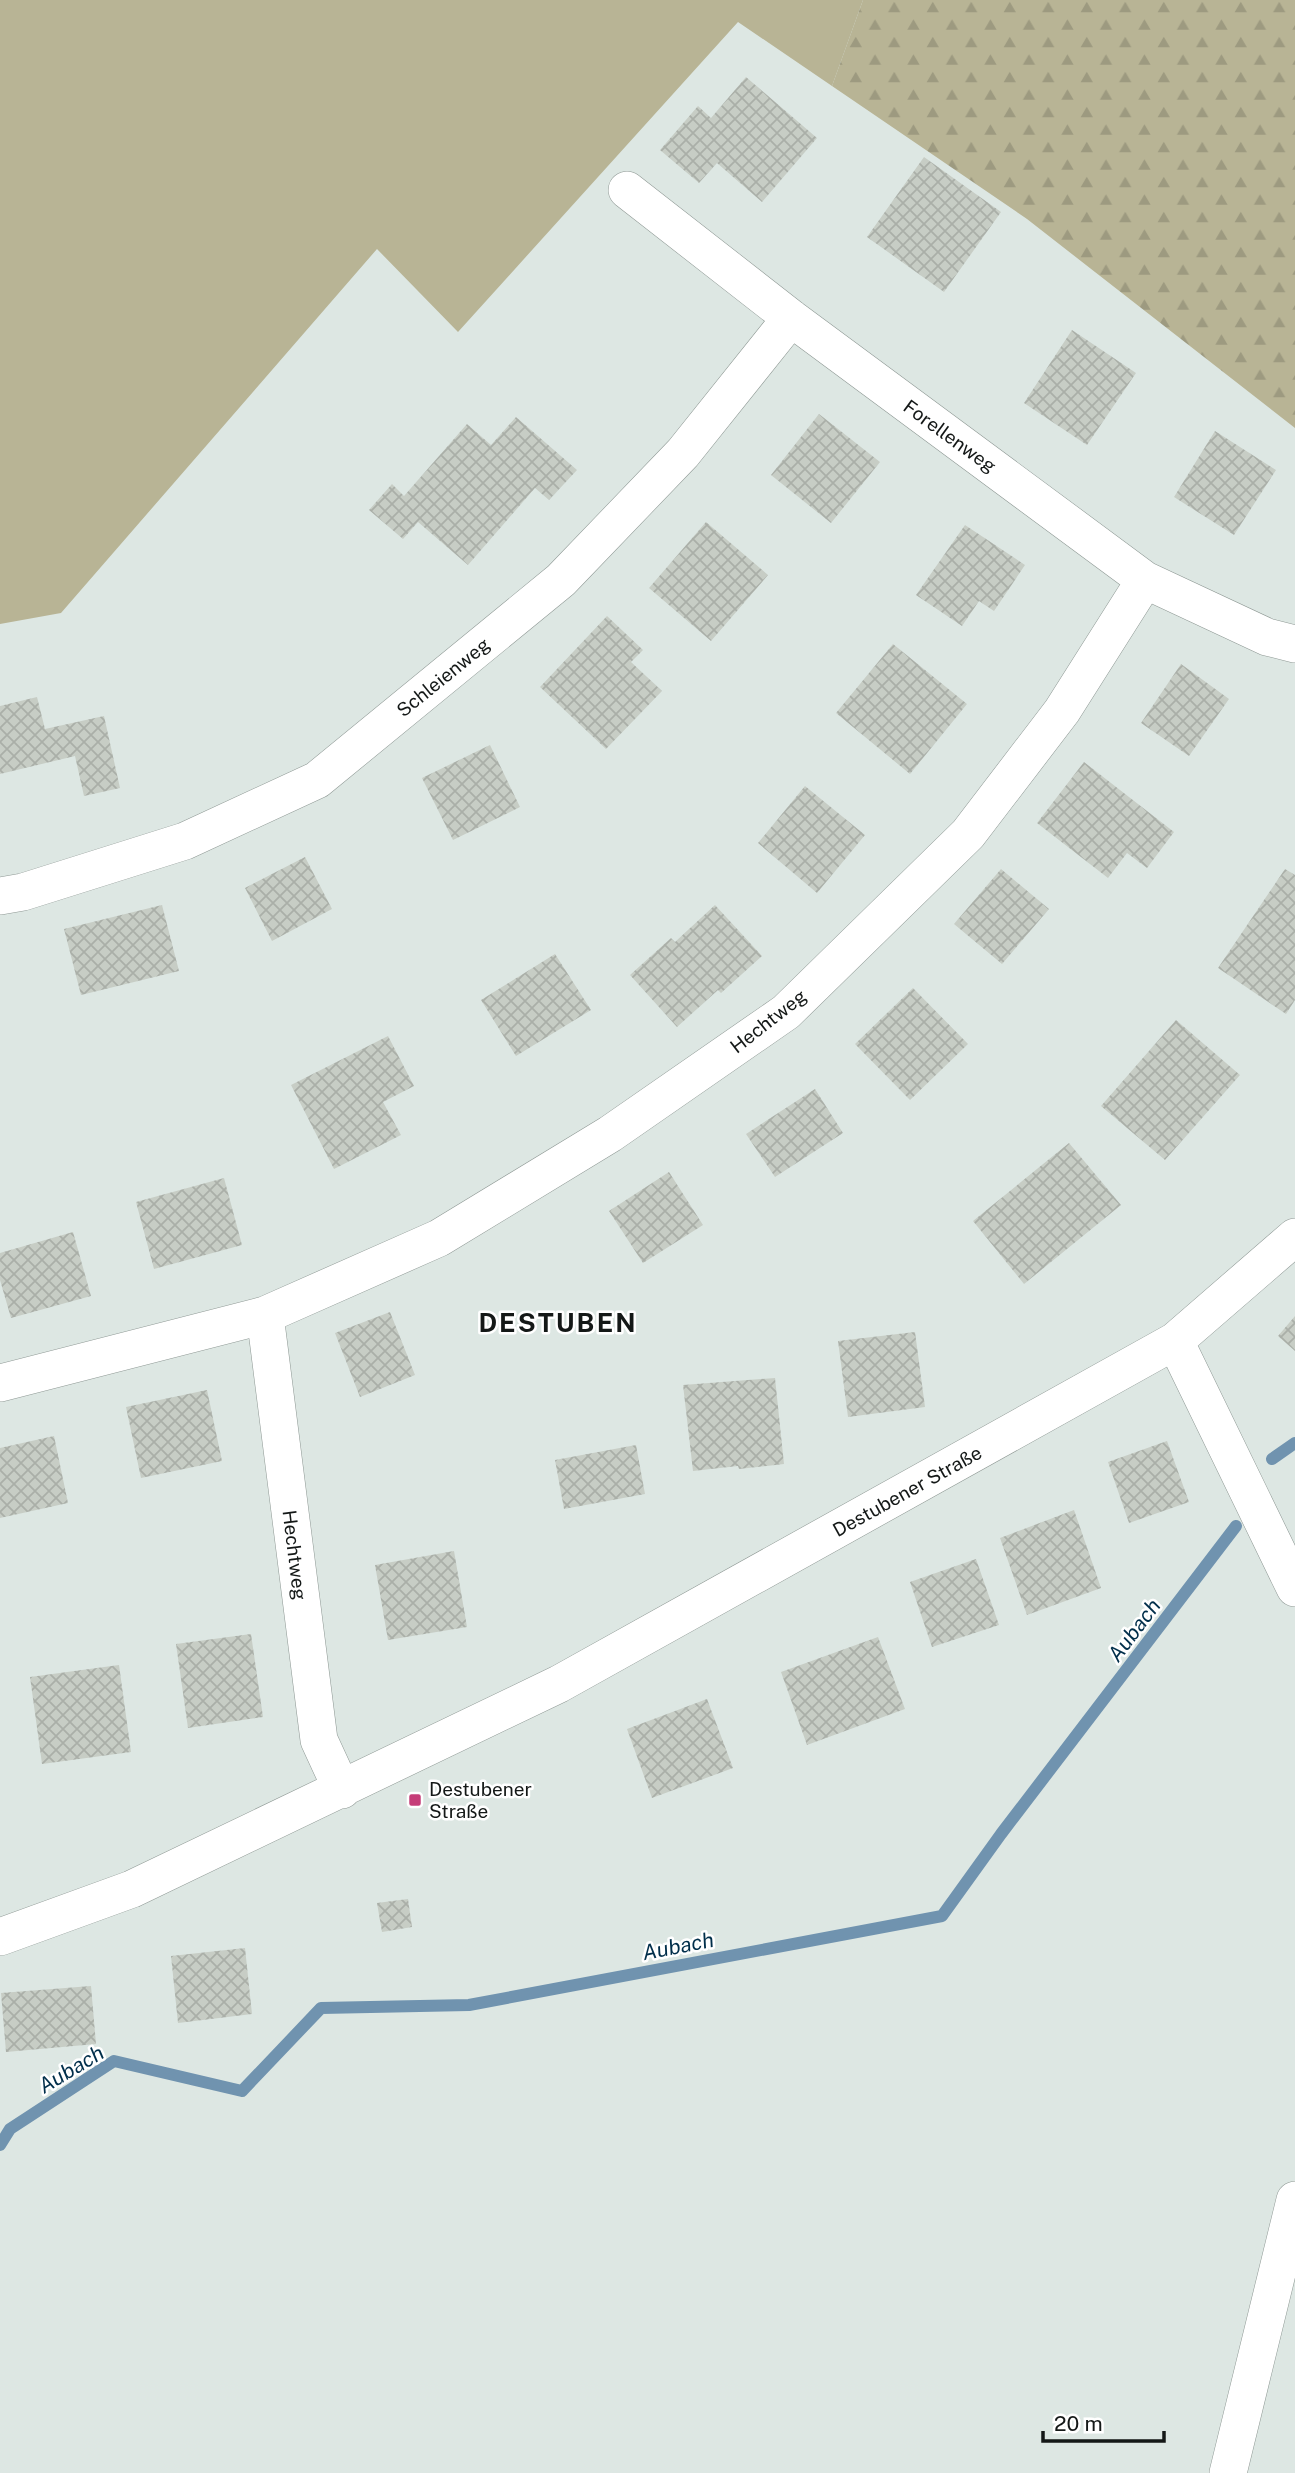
<svg xmlns="http://www.w3.org/2000/svg" width="1295" height="2473" viewBox="0 0 1295 2473" font-family="'Public Sans',sans-serif">
  <style>
    .grass { fill: #b8b495 }
    .forest { fill: url(#forest-firs) }
    .lines { fill: none; stroke-linecap: round; stroke-linejoin: round }
    .stream { stroke: #7093af; stroke-width: 12 }
    .building { fill: url(#building-cross-hatch) }
    .street-casing { stroke: #8e9894; stroke-width: 38 }
    .street { stroke: #fff; stroke-width: 37 }
    .poi-dot { fill: #c53d78; stroke: #fff; stroke-width: 2.5 }
    .labels { text-anchor: middle; dominant-baseline: central; stroke-width: 5; stroke-linejoin: round; paint-order: stroke }
    .street-label { font-size: 19px; fill: #141817; stroke: #fff }
    .poi-label { font-size: 19px; fill: #141817; stroke: #fff; text-anchor: start }
    .water-label { font-size: 21px; font-style: italic; fill: #002e4a; stroke: #fff }
    .district-label { font-size: 26px; font-weight: bold; letter-spacing: 2px; fill: #141817; stroke: #fff }
  </style>
  <defs>
    <pattern id="forest-firs" width="22" height="20" patternUnits="userSpaceOnUse" patternTransform="scale(1.75)"><rect width="22" height="20" fill="#b8b495"/><path d="M5 1l3.5 6h-7zM16 11l3.5 6h-7z" fill="#9d9a80"/></pattern>
    <pattern id="building-cross-hatch" width="8" height="8" patternUnits="userSpaceOnUse" patternTransform="scale(1.75)"><rect width="8" height="8" fill="#c7cdc5"/><path d="M0 0l8 8M0 8l8-8" fill="none" stroke="#aaafa8"/></pattern>
  </defs>
  <rect width="100%" height="100%" fill="#dde7e3"/>
  <path class="grass" d="M0 0H863L832 86 738 22 458 332 377 249 61 613 0 624Z"/>
  <path class="forest" d="M863 0H1295V428L1027 219 832 86Z"/>
  <g class="lines">
    <path class="stream" d="M1272 1459 1295 1443
      M0 2145 10 2129 114 2061 242 2091 321 2008 469 2005 942 1916 1001 1834 1236 1526"/>
  </g>
  <path class="building" d="M746 77 817 138 762 202 717 163 699 183 660 150 698 106 711 118Z
    M924 157 1001 212 944 292 867 237Z
    M1072 330 1136 373 1087 445 1024 403Z
    M819 414 880 462 831 523 771 475Z
    M516 417 577 470 549 500 535 488 468 565 418 522 403 539 369 510 392 484 404 496 467 424 491 445Z
    M1215 431 1276 470 1234 535 1174 497Z
    M706 522 768 575 711 641 649 588Z
    M965 525 1025 565 994 611 979 601 962 626 916 595Z
    M607 616 643 650 631 662 662 691 606 749 540 687Z
    M893 644 967 704 910 774 836 713Z
    M1181 664 1229 699 1189 756 1141 723Z
    M37 697 45 729 104 716 120 788 84 796 75 756 0 774V706Z
    M490 745 520 807 453 840 422 778Z
    M1084 762 1174 832 1147 868 1127 853 1108 878 1037 823Z
    M805 786 865 835 817 893 758 843Z
    M305 857 332 909 272 941 245 888Z
    M1001 869 1049 909 1002 964 954 924Z
    M1285 869 1295 875V1000L1286 1014 1218 968Z
    M162 905 179 971 81 995 64 929Z
    M715 905 762 956 721 993 718 990 677 1027 630 975 671 938 675 942Z
    M555 954 591 1010 516 1056 481 1000Z
    M913 988 968 1044 910 1100 855 1044Z
    M1176 1020 1240 1075 1165 1160 1101 1106Z
    M388 1036 414 1086 383 1102 401 1135 334 1169 291 1085Z
    M815 1089 843 1133 775 1177 746 1134Z
    M1069 1143 1121 1205 1024 1284 973 1221Z
    M669 1172 703 1225 643 1263 609 1211Z
    M224 1178 242 1245 154 1269 136 1202Z
    M73 1232 91 1296 11 1318 0 1280V1253Z
    M390 1312 415 1375 360 1397 335 1333Z
    M1295 1316V1351L1278 1336Z
    M915 1332 925 1407 848 1417 838 1341Z
    M775 1378 784 1464 739 1469 738 1466 693 1471 683 1385Z
    M207 1390 222 1461 141 1478 126 1407Z
    M54 1436 68 1503 0 1518V1448Z
    M1167 1441 1189 1502 1129 1523 1108 1462Z
    M636 1445 645 1494 564 1509 555 1460Z
    M1074 1510 1101 1588 1027 1615 1000 1538Z
    M454 1551 467 1627 388 1640 375 1565Z
    M976 1559 999 1625 932 1647 910 1582Z
    M251 1634 263 1717 188 1728 176 1644Z
    M878 1637 905 1709 807 1745 781 1672Z
    M119 1665 131 1752 42 1764 30 1677Z
    M707 1699 733 1768 652 1798 627 1729Z
    M408 1899 412 1927 382 1932 377 1903Z
    M245 1948 252 2014 178 2023 171 1956Z
    M91 1986 96 2044 6 2052 1 1993Z"/>
  <g class="lines">
    <g class="street-casing">
      <path id="street" d="M627 190 791 318 1145 580 1267 637 1295 644
        M0 896 23 892 185 841 317 780 561 580 683 453 791 318
        M1175 1341 1295 1588
        M0 1383 265 1315
        M342 1790 319 1740 265 1315 439 1238 610 1134 786 1012 968 834 1062 711 1145 580
        M0 1937 132 1889 559 1684 1175 1341 1295 1237
        M1228 2473 1295 2200"/>
    </g>
    <use href="#street" class="street"/>
  </g>
  <rect class="poi-dot" x="408" y="1793" width="14" height="14" rx="3.5"/>
  <g class="labels">
    <g class="street-label">
      <text transform="translate(950 436) rotate(36)">Forellenweg</text>
      <text transform="translate(443 677) rotate(-39)">Schleienweg</text>
      <text transform="translate(768 1021) rotate(-38)">Hechtweg</text>
      <text transform="translate(907 1491) rotate(-29)">Destubener Straße</text>
      <text transform="translate(295 1555) rotate(83)">Hechtweg</text>
    </g>
    <g class="poi-label">
      <text x="429" y="1789">Destubener<tspan x="429" dy="22">Straße</tspan></text>
    </g>
    <g class="water-label">
      <text transform="translate(1134 1630) rotate(-53)">Aubach</text>
      <text transform="translate(678 1946) rotate(-11)">Aubach</text>
      <text transform="translate(71 2069) rotate(-31)">Aubach</text>
    </g>
    <g class="district-label">
      <text x="558" y="1322">DESTUBEN</text>
    </g>
  </g>
  <path d="M1043 2431v10h121v-10" fill="none" stroke="#141817" stroke-width="3.5"/>
  <text x="1054" y="2431" font-size="21" fill="#141817" stroke="#ffffff" stroke-width="5" paint-order="stroke">20 m</text>
</svg>
